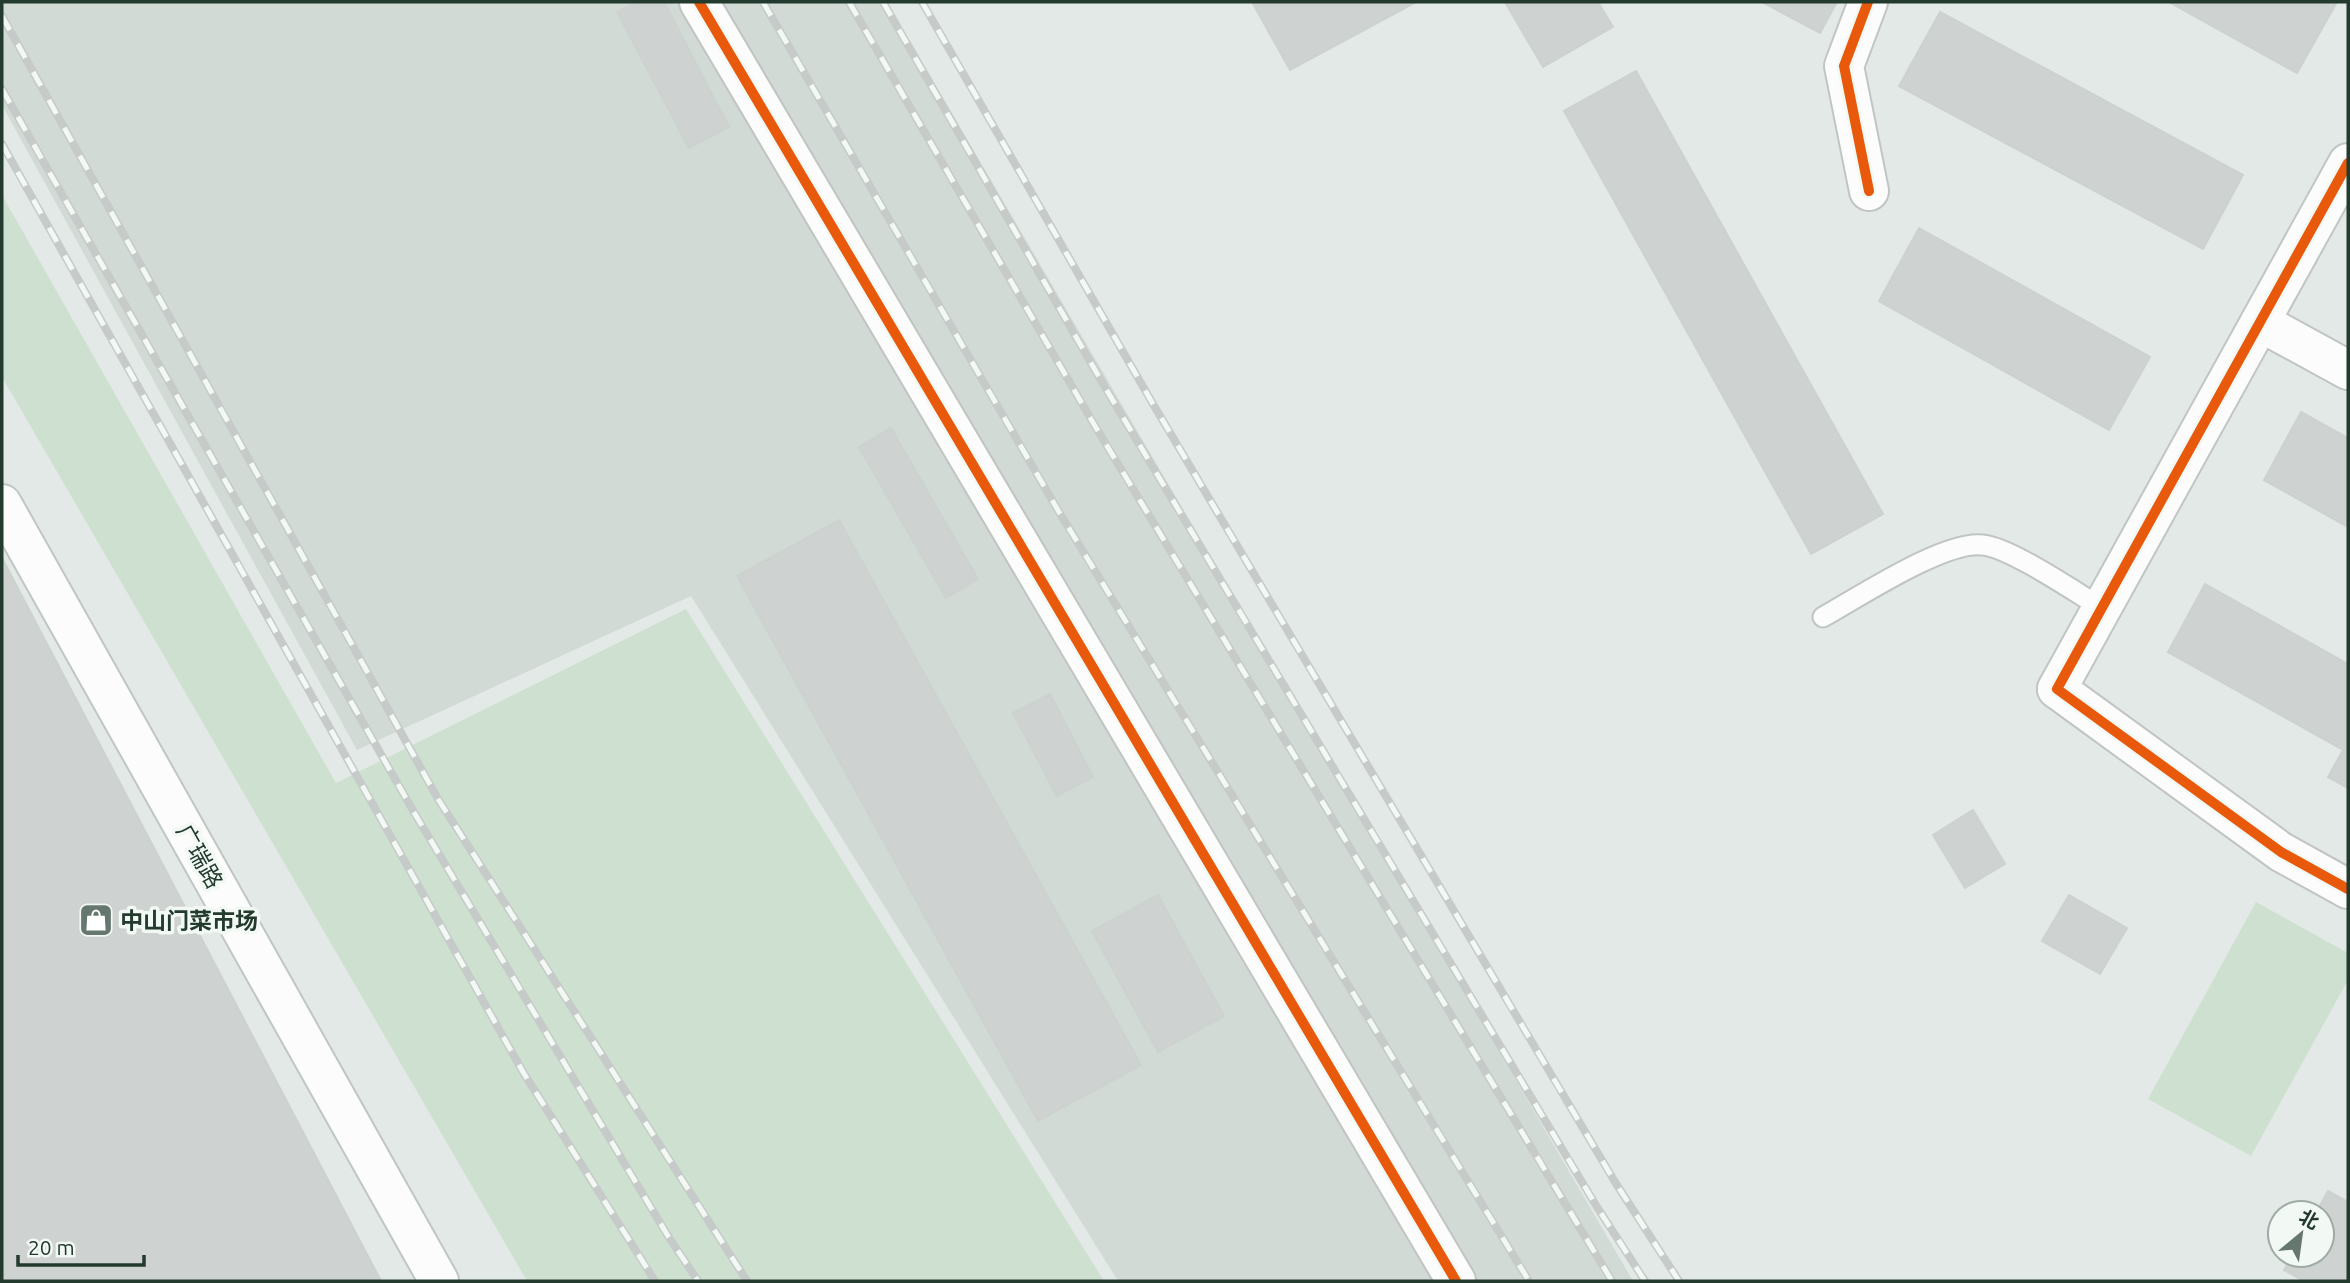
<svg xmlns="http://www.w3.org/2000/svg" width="2350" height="1283" viewBox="0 0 2350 1283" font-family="Ubuntu,'Noto Sans SC',sans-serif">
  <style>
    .built { fill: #d2dad5 }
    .green { fill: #cee1d0 }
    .building { fill: #ced2d0; stroke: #ccd2ce; stroke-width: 2 }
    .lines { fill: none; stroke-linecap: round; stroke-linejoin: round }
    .lane-casing { stroke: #c0c5c3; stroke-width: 23 }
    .street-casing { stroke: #c0c5c3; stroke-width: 42 }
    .secondary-casing { stroke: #c0c6c3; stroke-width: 42 }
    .lane { stroke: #fbfcfb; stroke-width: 19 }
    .street { stroke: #fbfcfb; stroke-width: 38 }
    .secondary { stroke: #fbfcfb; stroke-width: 38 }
    .rail-casing { stroke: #c6cac8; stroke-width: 8 }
    .rail { stroke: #f2f8f3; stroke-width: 5; stroke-dasharray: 16; stroke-linecap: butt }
    .cycleway-casing { stroke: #f2f8f3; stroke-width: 15 }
    .cycleway { stroke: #e8590c; stroke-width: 10 }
    .labels { text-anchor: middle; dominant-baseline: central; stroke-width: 7; stroke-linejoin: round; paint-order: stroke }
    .street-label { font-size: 23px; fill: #233a2f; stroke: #f2f8f3 }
    .poi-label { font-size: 23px; font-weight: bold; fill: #233a2f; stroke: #f2f8f3; text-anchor: start }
  </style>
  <rect width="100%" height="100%" fill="#e3e9e6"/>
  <path class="built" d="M2 2H887L1633 1281H1118L691 596 357 750 2 105Z"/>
  <path class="green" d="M2 195 336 783 686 609 1104 1281H527L2 377Z
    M2256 902 2348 953V980L2251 1156 2148 1099Z"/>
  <path class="building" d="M637 2H664L729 127 689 148 617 12Z
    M1252 2H1416L1290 70Z
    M1505 2H1598L1613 27 1543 67Z
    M1762 2H1837L1820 33Z
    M2169 2H2337L2297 73Z
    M1940 12 2243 175 2203 249 1899 86Z
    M1636 71 1883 514 1811 554 1564 111Z
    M1919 228 2150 357 2109 430 1879 301Z
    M2301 412 2348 438V527L2264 480Z
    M891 428 978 579 946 598 859 447Z
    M839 520 1141 1065 1038 1121 737 576Z
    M2 558 381 1281H2Z
    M2205 584 2348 664V788L2328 777 2343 750 2168 652Z
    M1050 694 1093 777 1057 796 1013 713Z
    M1973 810 2005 864 1965 888 1933 835Z
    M1158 895 1224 1016 1158 1052 1092 931Z
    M2069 895 2127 928 2100 974 2042 941Z
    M2328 1191 2348 1202V1281H2304L2284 1270 2293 1255H2322V1213H2316Z"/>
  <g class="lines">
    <g class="lane-casing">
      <path id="lane" d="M1823 617C1859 597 1945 540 1983 545 2011 548 2075 592 2102 608"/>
    </g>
    <g class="street-casing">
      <path id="street" d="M699 2 1456 1281
        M1868 2 1844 66 1869 191
        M2260 322 2348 370
        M2057 689 2281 852 2348 889"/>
    </g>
    <g class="secondary-casing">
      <path id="secondary" d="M2 504 439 1281
        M2057 689 2348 163"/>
    </g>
    <use href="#lane" class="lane"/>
    <use href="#street" class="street"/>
    <use href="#secondary" class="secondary"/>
    <g class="rail-casing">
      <path id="rail" d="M763 2 1059 512 1529 1281
        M849 2 1095 426 1612 1281
        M883 2 1106 389 1597 1207 1645 1281
        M922 2 1153 404 1615 1182 1679 1281
        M2 16 438 799 747 1281
        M2 89 415 814 668 1236 698 1281
        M2 144 523 1072 655 1281"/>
    </g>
    <use href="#rail" class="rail"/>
    <g class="cycleway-casing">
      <path id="cycleway" d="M699 2 1456 1281
        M1868 2 1844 66 1869 191
        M2348 163 2057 689 2281 852 2348 889"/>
    </g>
    <use href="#cycleway" class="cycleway"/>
  </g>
  <defs>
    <g id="shop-square" transform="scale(1.75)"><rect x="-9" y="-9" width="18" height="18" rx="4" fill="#66776f" stroke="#f2f8f3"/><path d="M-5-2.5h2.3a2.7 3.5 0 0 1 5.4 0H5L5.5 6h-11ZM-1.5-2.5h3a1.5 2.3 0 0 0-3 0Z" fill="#fff"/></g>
  </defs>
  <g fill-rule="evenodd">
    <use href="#shop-square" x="96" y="920"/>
  </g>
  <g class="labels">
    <g class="street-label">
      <text transform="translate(200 856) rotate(61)">广瑞路</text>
    </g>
    <g class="poi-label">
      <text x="120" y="920">中山门菜市场</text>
    </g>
  </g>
  <rect width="2350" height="1283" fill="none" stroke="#233a2f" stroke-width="7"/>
  <g transform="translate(2301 1234) rotate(29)"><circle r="33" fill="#f2f8f3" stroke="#9faca5" stroke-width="2"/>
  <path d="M0-5L12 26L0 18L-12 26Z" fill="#66776f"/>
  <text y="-10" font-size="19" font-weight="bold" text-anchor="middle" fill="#233a2f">北</text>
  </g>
  <path d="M18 1255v10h126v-10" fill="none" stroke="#233a2f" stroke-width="3.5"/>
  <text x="28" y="1255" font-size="21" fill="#233a2f" stroke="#f2f8f3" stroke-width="5" paint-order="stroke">20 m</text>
</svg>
